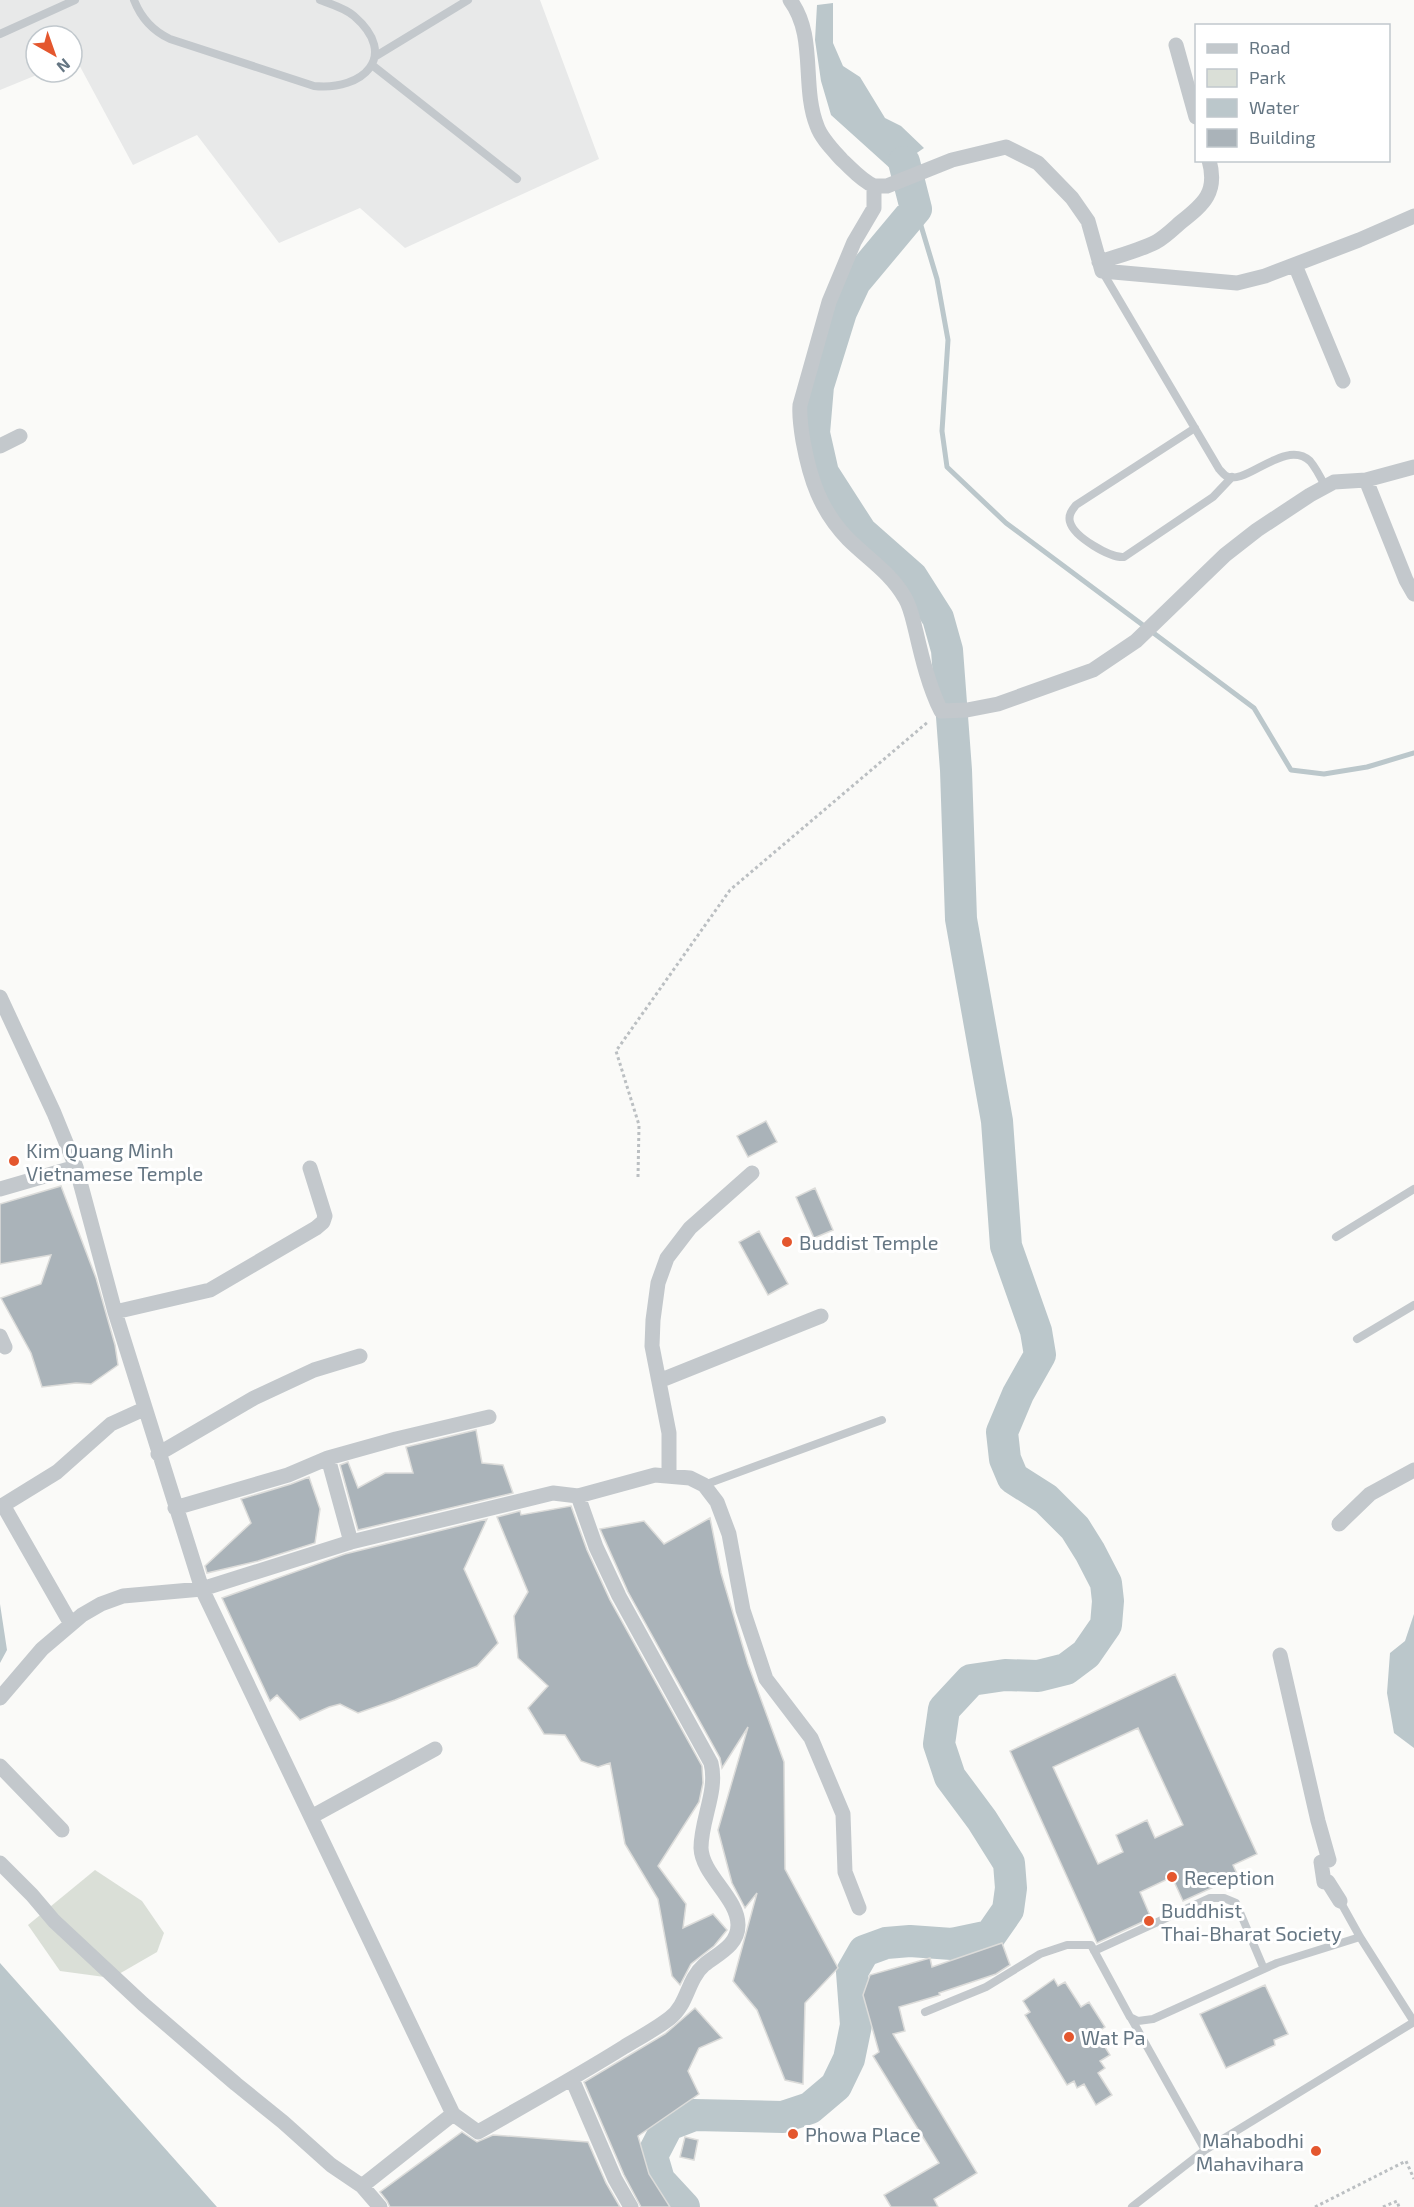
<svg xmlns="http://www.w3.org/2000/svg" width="1414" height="2207" viewBox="0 0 1414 2207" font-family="'Exo 2',sans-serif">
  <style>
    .built { fill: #e8e9e9 }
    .green { fill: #dadfd7 }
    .water { fill: #bbc7cb }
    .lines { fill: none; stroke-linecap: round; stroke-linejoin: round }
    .stream { stroke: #bbc7cb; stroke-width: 5 }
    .river { stroke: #bbc7cb; stroke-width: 32 }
    .building { fill: #aab3b9; stroke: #dcdcda; stroke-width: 1.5; fill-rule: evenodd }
    .path { stroke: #bbbfc2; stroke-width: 3; stroke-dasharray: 3 3; stroke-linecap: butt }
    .lane { stroke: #c3c8cc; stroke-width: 8 }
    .street { stroke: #c3c8cc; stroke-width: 15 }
    .poi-dot { fill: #e4572e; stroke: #fff; stroke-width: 2 }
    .labels { text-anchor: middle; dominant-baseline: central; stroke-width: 6; stroke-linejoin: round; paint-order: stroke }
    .poi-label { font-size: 20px; fill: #657683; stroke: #fff; text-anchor: start }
  </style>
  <rect width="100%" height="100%" fill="#fafaf8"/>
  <path class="built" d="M0 0H540L599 159 405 248 360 208 279 243 197 135 133 165 76 59 72 60V36H36V72H44L0 90Z"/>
  <path class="green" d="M95 1870 142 1901 164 1933 157 1952 112 1978 60 1971 28 1925Z"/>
  <path class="water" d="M833 3V43L843 66 860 77 885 118 901 126 924 148 892 170 831 115 821 81 815 40 817 5Z
    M0 1604 7 1650 0 1663Z
    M1414 1614V1748L1394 1733 1387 1693 1390 1653 1405 1641Z
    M0 1963 217 2207H0Z"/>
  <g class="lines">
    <path class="stream" d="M916 209 937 279 948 340 942 431 947 467 1006 523 1254 708 1291 770 1324 774 1367 767 1414 753"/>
    <path class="river" d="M684 2207 659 2180 652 2156 668 2125 694 2115 783 2117 810 2108 836 2086 849 2059 856 2025 852 1972 864 1951 886 1943 910 1941 952 1944 990 1936 1008 1910 1011 1888 1009 1863 982 1820 950 1777 939 1744 944 1709 971 1680 1005 1675 1038 1676 1066 1669 1086 1654 1106 1625 1108 1601 1106 1583 1090 1552 1075 1528 1046 1499 1013 1478 1005 1459 1002 1432 1018 1394 1040 1355 1036 1331 1006 1246 997 1121 961 919 956 770 947 650 938 618 912 577 861 532 823 473 814 433 818 386 841 312 855 282 916 209 904 162"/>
  </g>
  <path class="building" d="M766 1121 777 1142 748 1157 737 1136Z
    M61 1186 96 1278 115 1345 118 1365 91 1384 76 1383 42 1387 31 1353 1 1298 41 1284 51 1255 0 1264V1204Z
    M815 1188 833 1230 814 1238 796 1197Z
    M759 1231 788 1284 768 1295 739 1242Z
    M476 1430 482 1463 503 1465 513 1493 358 1530 340 1465 348 1462 358 1488 385 1473H413L406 1447Z
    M309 1477 320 1509 315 1543 258 1561 207 1573 205 1566 251 1523 241 1499 291 1484Z
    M571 1506 587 1550 610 1600 702 1766 703 1783 699 1802 658 1866 686 1904 683 1928 713 1914 727 1930 714 1946 691 1964 680 1985 672 1976 658 1899 625 1844 610 1763 598 1767 581 1761 565 1735 544 1734 528 1708 548 1686 518 1658 514 1616 528 1592 497 1517 520 1511 521 1515Z
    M710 1518 721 1573 748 1664 784 1762 785 1869 838 1968 805 2003 803 2084 785 2080 757 2010 733 1981 757 1893 745 1908 732 1883 718 1830 748 1727 722 1768 720 1758 628 1592 600 1529 644 1521 664 1544Z
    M487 1519 464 1569 498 1643 477 1666 395 1700 358 1713 340 1704 329 1707 300 1720 277 1695 270 1701 222 1598 345 1554Z
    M1175 1674 1257 1854 1233 1865 1238 1876 1183 1901 1172 1877 1140 1892 1151 1918 1097 1943 1010 1751ZM1138 1728 1183 1825 1155 1838 1147 1820 1116 1835 1123 1852 1098 1864 1053 1767Z
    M1002 1943 1010 1965 996 1974 939 1993 940 1995 899 2007 905 2031 893 2034 977 2173 934 2199 938 2207H891L884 2195 939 2163 873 2056 879 2052 863 1995 870 1975 930 1958 932 1967Z
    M1054 1979 1058 1986 1065 1982 1081 2007 1089 2002 1105 2027 1096 2033 1110 2055 1100 2061 1105 2068 1098 2073 1112 2095 1096 2105 1084 2084 1077 2088 1074 2081 1067 2085 1025 2015 1030 2012 1023 2001Z
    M1265 1985 1288 2034 1274 2040 1275 2045 1226 2068 1200 2014Z
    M695 2008 722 2038 699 2048 688 2071 699 2094 638 2136 649 2174 670 2207H641L624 2175 584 2082 665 2034Z
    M462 2132 477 2142 493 2135 588 2142 606 2183 620 2207H390L387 2201 380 2192Z
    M685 2137 698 2140 694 2160 680 2157Z"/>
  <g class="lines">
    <path class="path" d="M638 1177 639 1125 616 1051 730 890 929 721
      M1315 2207 1406 2161 1414 2179
      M1383 2207 1397 2201 1399 2207"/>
    <path class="lane" d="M134 0C141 18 153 31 170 39L314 86C363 91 400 56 354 16 345 8 331 4 320 0
      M0 34 75 0
      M376 56 468 0
      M372 65 517 179
      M1102 271 1219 469C1221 471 1223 474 1226 476 1245 487 1285 438 1310 461 1316 468 1321 478 1325 486
      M1195 428 1076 505C1072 510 1068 515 1070 522 1074 537 1110 558 1124 557L1213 497 1232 477
      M1336 1237 1414 1189
      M1357 1339 1414 1305
      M704 1485 882 1420
      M1340 1901 1360 1937 1414 2022
      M1094 1951 1210 1898H1224L1236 1903 1264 1969
      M925 2012 986 1987 1040 1954 1067 1945H1091L1130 2017 1138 2021 1153 2019 1277 1963 1360 1937
      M1131 2018 1205 2150
      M1132 2207 1205 2150 1414 2022"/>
    <path class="street" d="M790 0C817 36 801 86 817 126 821 138 833 150 842 160 852 169 861 180 874 186V208L854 242 829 302 800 405C799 417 801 429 803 441 810 479 820 510 848 539 868 559 891 573 905 598 911 608 913 621 916 632 922 658 929 687 941 711L967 710 998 704 1093 670 1136 641 1225 555 1257 530 1310 495 1334 482 1366 480 1414 467
      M1176 45 1196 117
      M874 186H887L952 160 1006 147 1038 163 1072 198 1088 221 1102 271 1237 283 1265 276 1359 240 1414 216
      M1099 262C1118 256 1138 251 1156 242 1165 237 1173 229 1181 222 1204 204 1218 192 1209 160
      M1295 265 1343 381
      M0 446 20 436
      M1366 480 1406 580 1414 594
      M0 997 54 1113 76 1167
      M0 1189 76 1167 115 1312 202 1589 453 2114 478 2132C527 2104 576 2077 624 2047 639 2038 656 2029 670 2018 688 2004 687 1980 704 1965 717 1954 738 1946 738 1925 738 1898 702 1875 701 1848 701 1819 718 1791 711 1763L619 1596 596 1547 578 1496
      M115 1312 210 1290 316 1228 323 1222 325 1216 310 1168
      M0 1336 5 1347
      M659 1381 821 1316
      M158 1454 254 1398 314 1370 360 1356
      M328 1458 351 1542
      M669 1476V1433L652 1346 653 1320 658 1283 667 1258 690 1228 752 1173
      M3 1505 71 1624
      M0 1507 57 1472 111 1424 144 1409
      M175 1508 288 1475 328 1458 396 1439 489 1417
      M1339 1524 1370 1494 1414 1470
      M1280 1655 1318 1821 1329 1860 1321 1862 1324 1882H1328L1340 1901
      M0 1698 42 1649 82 1615 101 1604 123 1596 202 1589 351 1542 553 1493 578 1496 655 1475 690 1478 704 1485 717 1502 729 1534 743 1610 766 1679 811 1738 843 1814 845 1872 859 1908
      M0 1766 62 1830
      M311 1817 435 1749
      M0 1863 32 1895 54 1921 143 2004 236 2084 283 2122 331 2165 362 2186
      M572 2079 615 2179 631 2207
      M380 2207 362 2186 453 2114"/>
  </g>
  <g class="poi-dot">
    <circle cx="14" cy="1161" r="6"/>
    <circle cx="787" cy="1242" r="6"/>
    <circle cx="1172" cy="1877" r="6"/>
    <circle cx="1149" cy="1921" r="6"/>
    <circle cx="1069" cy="2037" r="6"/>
    <circle cx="793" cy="2134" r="6"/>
    <circle cx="1316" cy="2151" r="6"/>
  </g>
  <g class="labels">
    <g class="poi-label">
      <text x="26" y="1150">Kim Quang Minh<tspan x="26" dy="23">Vietnamese Temple</tspan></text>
      <text x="799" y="1242">Buddist Temple</text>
      <text x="1184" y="1877">Reception</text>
      <text x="1161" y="1910">Buddhist<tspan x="1161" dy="23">Thai-Bharat Society</tspan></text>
      <text x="1081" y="2037">Wat Pa</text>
      <text x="805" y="2134">Phowa Place</text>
      <text x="1304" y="2140" text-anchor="end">Mahabodhi<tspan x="1304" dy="23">Mahavihara</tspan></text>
    </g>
  </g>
  <rect x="1195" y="24" width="195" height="138" fill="#ffffff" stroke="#c1c8cd" stroke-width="1.5"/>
  <rect x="1207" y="44" width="30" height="9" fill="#c3c8cc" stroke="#c1c8cd" stroke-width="1.5"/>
  <text x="1249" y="54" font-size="18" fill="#657683">Road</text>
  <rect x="1207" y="69" width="30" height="18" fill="#dadfd7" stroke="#c1c8cd" stroke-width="1.5"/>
  <text x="1249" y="84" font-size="18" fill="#657683">Park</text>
  <rect x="1207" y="99" width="30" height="18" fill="#bbc7cb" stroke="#c1c8cd" stroke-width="1.5"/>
  <text x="1249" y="114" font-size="18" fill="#657683">Water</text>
  <rect x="1207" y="129" width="30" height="18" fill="#aab3b9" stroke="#c1c8cd" stroke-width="1.5"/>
  <text x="1249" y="144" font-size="18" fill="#657683">Building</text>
  <g transform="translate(54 54) rotate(140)"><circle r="28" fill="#ffffff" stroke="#c1c8cd" stroke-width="1.5"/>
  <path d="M0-4.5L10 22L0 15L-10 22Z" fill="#e4572e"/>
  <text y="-9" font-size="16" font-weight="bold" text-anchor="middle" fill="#657683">N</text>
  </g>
</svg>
